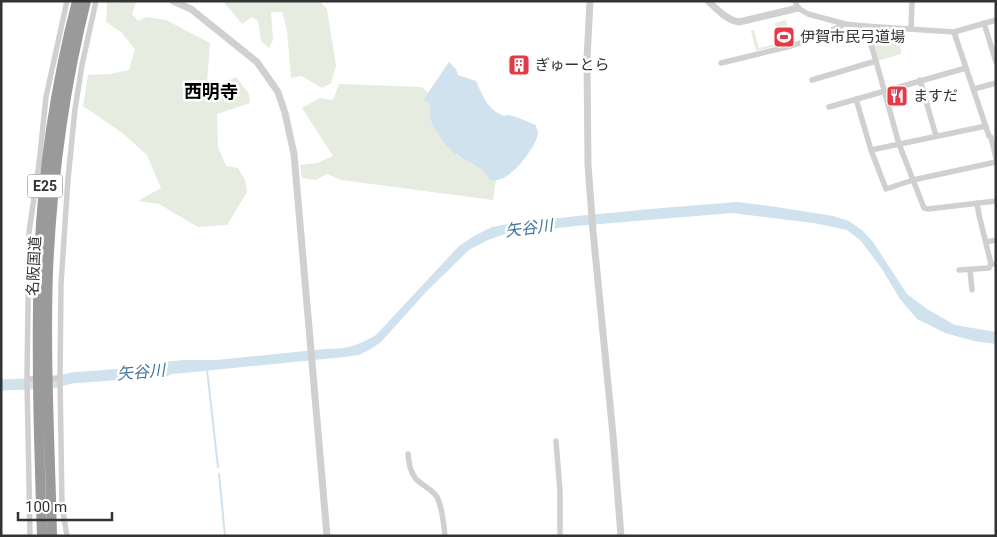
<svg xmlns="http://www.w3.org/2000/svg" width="997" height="537" viewBox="0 0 997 537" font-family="Roboto,'Noto Sans JP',sans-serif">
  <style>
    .green { fill: #e6ecdf }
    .water { fill: #cfe2ee }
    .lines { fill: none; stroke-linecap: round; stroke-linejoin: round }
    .stream { stroke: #cfe2ee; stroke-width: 2 }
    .river { stroke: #cfe2ee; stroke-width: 11 }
    .minor { stroke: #d0d0d0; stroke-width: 5.5 }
    .tertiary { stroke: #d0d0d0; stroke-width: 7 }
    .motorway { stroke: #9a9a9a; stroke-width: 10 }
    .labels { text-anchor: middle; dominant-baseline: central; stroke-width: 5; stroke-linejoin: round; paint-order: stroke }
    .shield { fill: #fff; stroke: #707070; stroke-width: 1 }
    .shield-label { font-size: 14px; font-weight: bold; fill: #333 }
    .poi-label { font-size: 15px; fill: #333; stroke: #fff; text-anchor: start }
    .street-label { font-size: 15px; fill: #333; stroke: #fff }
    .water-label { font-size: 16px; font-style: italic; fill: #3f7597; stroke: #fff }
    .quarter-label { font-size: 18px; font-weight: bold; fill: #000; stroke: #fff }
  </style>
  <rect width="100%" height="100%" fill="#fff"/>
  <path class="green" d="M122 1H134L136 3 132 14 138 21 146 17 166 20 210 43 207 83 217 86 236 77 249 94 250 103 217 114 218 147 226 166 238 168 245 180 247 192 227 225 198 227 159 204 138 201 161 188 147 155 121 132 83 106 88 75 110 74 129 70 135 49 121 32 106 22 107 2 118 3Z
    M223 1H319L327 9 336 66 331 83 322 88 302 76 291 78 287 30 282 12H271L273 40 269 48 261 41 258 21 252 17 242 24Z
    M786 20 792 42 756 51 751 31 754 30 759 48 780 43 775 23Z
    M872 30 899 32 901 54 878 61 870 34Z
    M339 84 421 87 428 92 423 100 429 103 430 113 457 156 480 168 488 175 489 180H496L493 200 341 180 327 174 316 180 302 178 300 165 317 163 333 156 302 108 320 98 333 100Z"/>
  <path class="water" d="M449 62 456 69 458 75 476 81C482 94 487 109 502 115 507 117 504 115 509 115 518 117 528 122 536 125 536 128 538 131 538 133 537 146 513 176 501 179 497 181 493 180 489 180 486 166 460 161 450 149 445 144 434 129 432 123 429 117 430 109 429 103L423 100Z
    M737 202 770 206 833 216 849 221 863 231 873 242 907 294 927 309 955 325 996 332V344L974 341 945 333 917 319 900 299 882 269 861 241 847 230 814 223 732 213 576 226 505 234 488 240 469 250 427 291 381 342 371 349 359 355 344 357 153 376 151 363 184 360H216L325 349C347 349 357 346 376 335L459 246 474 236 492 227 508 224 577 216 662 208Z"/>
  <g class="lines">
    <path class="stream" d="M207 370 218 467
      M219 474 225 536"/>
    <path class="river" d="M1 385 53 383 71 378 166 371"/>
    <path class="minor" d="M795 1 798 8 808 14 845 24 865 26 954 32 996 20
      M984 23 996 62
      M865 26 876 61 899 144 924 208 928 209 996 201
      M911 29 912 1
      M954 32 989 136 991 137 996 158
      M721 63 791 46 817 37 845 24
      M812 80 876 61
      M920 80 936 136
      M974 89 996 83
      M856 99 871 150 886 189 913 180 996 162
      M829 107 966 68
      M871 150 986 126
      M977 203 979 215 991 264H996
      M986 242 996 240
      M959 270 989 268 991 264
      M970 270 972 290
      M27 379 60 378
      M556 441 560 491V536
      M408 454C409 463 410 472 416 479 423 486 432 489 437 497 442 507 444 525 445 536
      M30 536 27 379 29 232 39 164 46 97 67 1
      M67 536 62 506 60 378 61 284 68 179 75 109 82 65 96 1"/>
    <path class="tertiary" d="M173 1 191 9 257 62 278 92 285 113 294 154 327 536
      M590 1 587 59 588 165 593 231 613 435 621 536
      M708 1C717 9 726 20 739 22L798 8"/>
    <path class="motorway" d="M42 536C39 445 36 354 39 263 42 176 55 86 77 1
      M52 536C50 447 45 359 48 271 52 180 64 89 86 1"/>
  </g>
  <defs>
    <g id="stadium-square" transform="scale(1.125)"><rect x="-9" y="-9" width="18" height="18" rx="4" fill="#e63946" stroke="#fff"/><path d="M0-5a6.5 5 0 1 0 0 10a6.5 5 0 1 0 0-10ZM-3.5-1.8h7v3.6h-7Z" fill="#fff"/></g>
    <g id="building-square" transform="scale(1.125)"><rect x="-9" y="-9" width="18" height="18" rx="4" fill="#e63946" stroke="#fff"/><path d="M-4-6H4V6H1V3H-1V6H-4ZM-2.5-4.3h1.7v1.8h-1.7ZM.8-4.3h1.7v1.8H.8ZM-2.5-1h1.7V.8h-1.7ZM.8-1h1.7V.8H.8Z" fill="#fff"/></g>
    <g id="restaurant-square" transform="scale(1.125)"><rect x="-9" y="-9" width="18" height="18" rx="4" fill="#e63946" stroke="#fff"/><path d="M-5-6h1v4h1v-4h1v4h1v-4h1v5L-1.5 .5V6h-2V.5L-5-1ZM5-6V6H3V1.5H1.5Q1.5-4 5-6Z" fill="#fff"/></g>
  </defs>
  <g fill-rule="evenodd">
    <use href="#stadium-square" x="784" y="37"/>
    <use href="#building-square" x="519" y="65"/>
    <use href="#restaurant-square" x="897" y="96"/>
  </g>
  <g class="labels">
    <rect class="shield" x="27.5" y="174.5" width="35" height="23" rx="4"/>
    <g class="shield-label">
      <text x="45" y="186">E25</text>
    </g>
    <g class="poi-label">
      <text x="800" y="37">伊賀市民弓道場</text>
      <text x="535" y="65">ぎゅーとら</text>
      <text x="913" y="96">ますだ</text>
    </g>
    <g class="street-label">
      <text transform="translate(34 266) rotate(-87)">名阪国道</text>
    </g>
    <g class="water-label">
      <text transform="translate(529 228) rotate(-7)">矢谷川</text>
      <text transform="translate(141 372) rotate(-5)">矢谷川</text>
    </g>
    <g class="quarter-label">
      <text x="211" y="91">西明寺</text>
    </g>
  </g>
  <rect width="997" height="537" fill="none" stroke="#333333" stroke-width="5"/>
  <path d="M18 512v8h94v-8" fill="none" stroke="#333333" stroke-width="2.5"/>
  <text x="25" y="512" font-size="15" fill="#333333" stroke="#ffffff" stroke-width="4" paint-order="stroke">100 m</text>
</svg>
